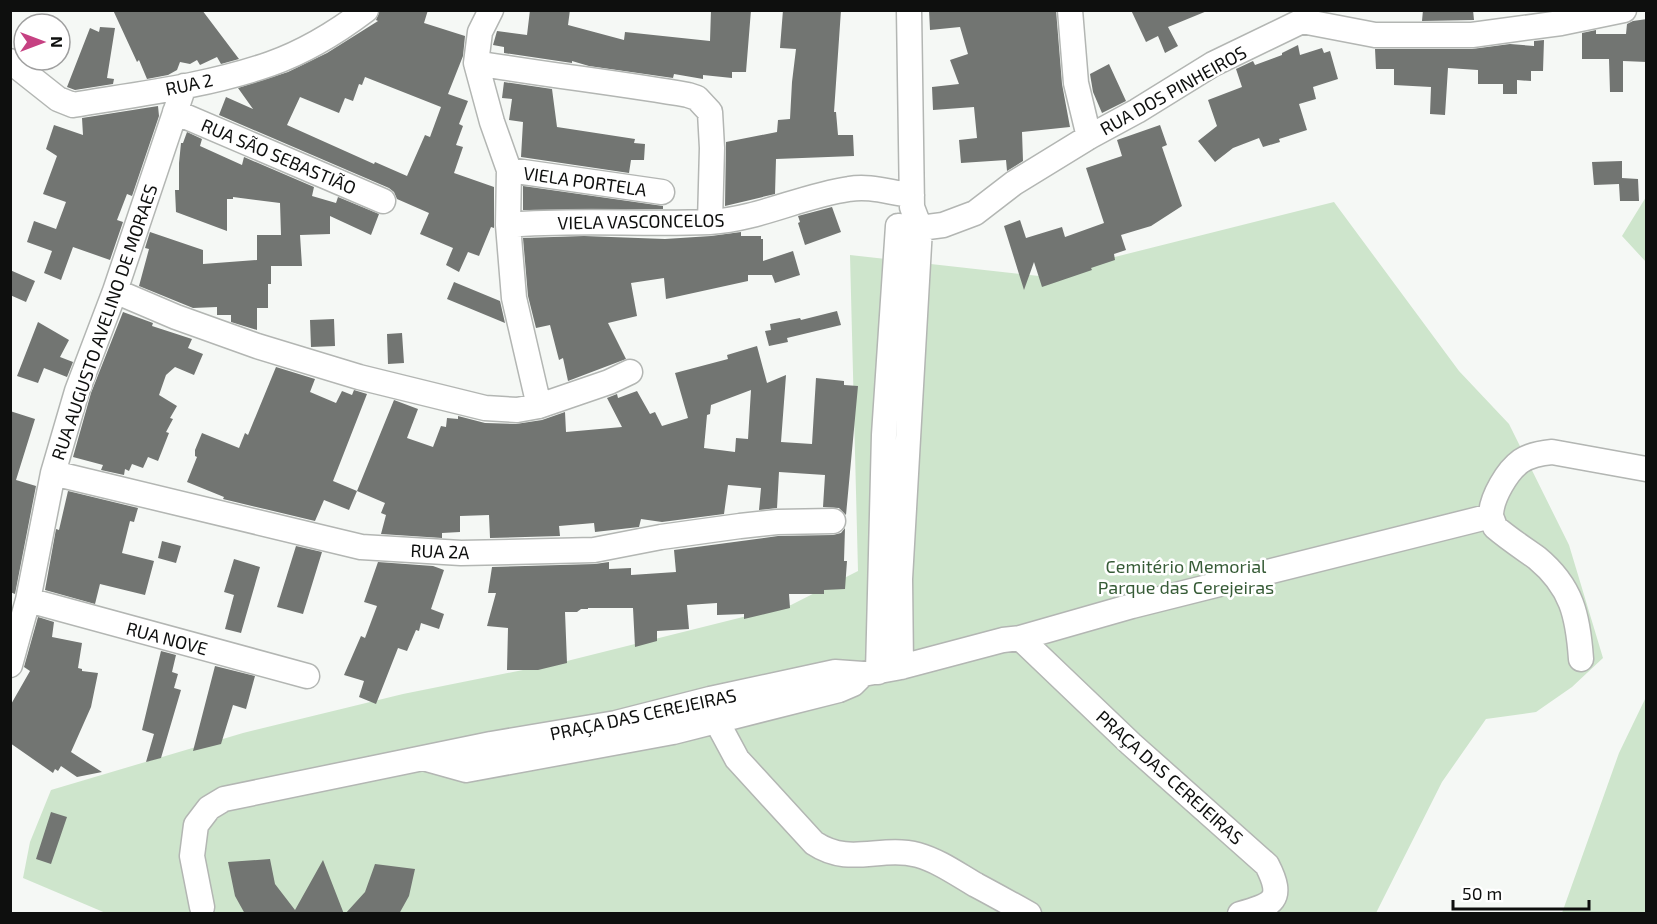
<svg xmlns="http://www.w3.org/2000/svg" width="1657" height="924" viewBox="0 0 1657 924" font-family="'Exo 2',sans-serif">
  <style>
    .green { fill: #cee5cc }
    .building { fill: #727572; fill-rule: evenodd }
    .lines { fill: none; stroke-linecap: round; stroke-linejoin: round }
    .minor-casing { stroke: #b3b6b3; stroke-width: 27 }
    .minor { stroke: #fff; stroke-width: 24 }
    .labels { text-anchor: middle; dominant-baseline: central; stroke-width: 5; stroke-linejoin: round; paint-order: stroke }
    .street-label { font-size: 18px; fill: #0e0f0e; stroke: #fff }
    .park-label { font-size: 18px; fill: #365b36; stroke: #fff }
  </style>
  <rect width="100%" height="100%" fill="#f5f8f5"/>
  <path class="green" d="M1646 197V262L1622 236Z
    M1334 202 1459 371 1509 424 1569 545 1603 658 1572 687 1536 712 1486 719 1442 782 1376 913 108 914 23 878 30 842 51 790 243 733 403 694 563 662 791 605 858 571 850 255 1039 276Z
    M1646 697V913H1562L1619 753Z"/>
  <path class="building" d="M113 10H202L239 59 221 64 217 57 200 65 197 60 190 64 180 62 177 70 168 75 147 79 139 60 137 62Z
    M380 10H428L424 23 465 36 463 56 448 94 468 101 459 124 463 126 456 145 463 147 454 173 494 187V228L491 227 479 256 468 252 459 272 446 265 453 248 420 234 429 213 397 199 394 192 389 188 219 115 226 97 253 109 238 88 288 72 327 53 378 21 376 20ZM365 77 441 107 430 137 425 135 407 176 375 162 374 164 287 125 300 97 339 113 345 98 353 101 359 84 362 85Z
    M530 10H570L568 25 624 40 625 32 710 41 711 10H751L746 72H732V78L703 75V79L674 74 673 78 589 66 572 61V63L504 53V47L493 45 497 31 527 35Z
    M783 10H841L834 112H836L838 135H853L854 156 776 159 775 194 725 206 726 142 777 132 778 120 790 119 792 82 796 49 780 48Z
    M929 10H1056L1062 84 1070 127 1022 132 1023 161 1007 171 1006 160 961 163 959 140 977 138 974 107 933 110 932 87 959 84 950 60 968 54 960 27 930 30Z
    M1131 10H1207V11L1168 27 1178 46 1165 53 1158 36 1146 42Z
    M1423 10H1473L1474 20 1422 21Z
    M1647 19V62L1623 61V92H1610L1609 59H1582V33L1596 30V34H1626L1627 24 1633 21Z
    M100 27 115 28 107 78 114 79 113 84 75 90 67 87 90 28 99 32Z
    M1544 40 1543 71H1531V81L1517 80V94H1503V84H1478V70L1448 68 1445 115 1430 114 1431 87 1394 85V69H1376L1375 49H1472L1510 44 1534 46V41Z
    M1298 45 1300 55 1322 48 1324 53 1330 51 1338 79 1313 87 1316 99 1299 104 1307 130 1279 139 1280 142 1263 147 1259 138 1233 148 1215 162 1198 141 1217 126 1208 100 1242 87 1236 69 1253 61 1255 65 1282 55V53Z
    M1109 64 1126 101 1102 113 1093 92 1090 74Z
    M504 82 552 89 557 127 635 139 634 143 645 144 644 160H631L629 173 521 157 523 122 509 120 512 99 502 98Z
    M158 106 159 116 132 196 127 194 117 220 123 222 110 260 73 247 61 280 44 273 52 251 27 242 34 221 56 229 66 202 43 194 57 156 46 149 54 125 83 135 82 118Z
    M1160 125 1167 145 1162 147 1182 206 1151 226 1121 235 1126 250 1114 254 1115 260 1091 268 1092 270 1042 287 1034 262 1024 290 1004 226 1020 220 1026 238 1062 227 1065 237 1104 223 1086 168 1122 156 1117 140Z
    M187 132 202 139 200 146 242 165 244 157 314 187 312 196 336 203 338 197 379 214 371 235 330 216V234L300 235 302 266H271V284H268V308H257V330L231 322V315H217V307L193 308 139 286 149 249 145 248 150 232 203 250V264L257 260V235H281L280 203 233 197V199H227V231L176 212 175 190H179V163L181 143H183Z
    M1622 161V178L1638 179 1639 201H1620L1619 184 1594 185 1592 162Z
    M523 186 663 206V209L523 210Z
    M832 207 841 232 805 245 798 223 800 222 798 216Z
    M741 232V236H761V239H763V261L793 251 800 275 775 283 772 275H748V281L666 299 664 278 631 283 637 316 608 323 626 359 568 381 563 358 559 360 550 325 536 328 528 296 523 238 584 236 665 239 711 236Z
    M10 270 35 281 26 302 10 295Z
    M454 282 500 301 505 323 447 299Z
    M837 311 841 325 787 338 788 342 769 346 765 331 771 330 770 324 800 318 801 320Z
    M123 312 153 323 152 326 192 339 188 348 203 354 194 375 175 367 166 375 159 395 177 406 170 418 173 419 166 432 169 433 158 461 148 457 143 468 132 464 129 471 125 469 124 475 101 470 103 465 73 457 91 393Z
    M334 319 335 346 311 347 310 320Z
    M38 322 69 340 60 357 73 362 67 377 44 368 38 383 17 376Z
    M402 333 404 363 388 364 387 334Z
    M757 346 767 383 786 375 781 442 812 444 816 378 844 381V385L858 386 846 515 839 508 823 507 825 475 779 472 777 508 759 510 761 488 728 485 724 514 662 522 641 519 639 527 595 532 594 523 559 526 560 536 490 538 489 515 460 516V532L442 533V538L381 534 386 515 381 513 385 503 357 491 349 510 324 500 315 521 223 499 224 497 187 482 197 457 195 456V450L202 433 239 448 245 433 248 435 276 367 315 379 310 392 336 403 342 391 352 395 354 390 367 394 333 481 357 491 394 400 418 409 407 438 433 447 441 426 446 427 447 418 458 419V416L485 423 516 424 542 420 565 412 566 432 622 427 607 398 617 394 618 398 637 391 650 414 655 412 662 426 688 418 675 373 728 359 727 355ZM751 390 748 439 736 438 735 452 704 448 707 415 710 414 711 405Z
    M10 411 35 419 16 480 36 486 15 594 10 592Z
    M68 491 138 508 134 522 130 521 122 553 154 561 145 595 100 584 95 604 45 590 56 529 59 530Z
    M845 528 844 561H847L845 589 824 590V594H789L790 608 744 619V614L717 615V603L687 605 689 629 657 631V641L635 647 633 608H588V609H581L577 612H565L567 663 538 670H507L508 628 487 626 496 593H488L492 567 595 564 609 562V569L631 568V575L676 572 674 550 778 536 833 535 841 533Z
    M162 541 181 546 176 563 158 558Z
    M296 546 322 552 303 614 277 607Z
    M234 559 260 567 241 633 225 629 234 595 224 592Z
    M378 562 433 566 444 570 431 609 444 614 439 629 421 623 419 631 416 630 407 651 398 648 376 704 359 697 364 681 344 675 361 636 365 638 377 606 364 602Z
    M38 617 54 622 52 637 82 643 78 668 82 669V671L98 673 91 707 71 752 102 772 77 777 61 766 58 771 55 769 53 773 10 743V706L30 671 24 667Z
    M161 651 176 655 172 672 178 674 174 688 181 690 161 758 146 762 154 734 142 730Z
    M215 666 255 676 246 709 233 705 221 744 193 751Z
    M51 812 67 817 51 864 36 859Z
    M270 859 275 884 295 910 323 860 344 914H245L235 896 228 862Z
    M375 864 415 869 409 896 399 914H345L365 892Z"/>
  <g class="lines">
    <g class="minor-casing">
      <path id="minor" d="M491 10 480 32 476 63 492 122 509 170 508 225 514 298 539 406
        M1070 10 1076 83 1089 137
        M10 61 58 99 73 105C139 94 207 86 270 64 304 52 337 32 366 10
        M476 63C547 75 618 83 688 95L697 98 710 112 712 148 710 222
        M175 112 383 201
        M509 170 662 192
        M508 225C576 219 643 225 710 222 759 219 801 196 849 189 870 185 891 193 912 195
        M898 226 920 228 943 225 975 213 1014 183 1089 137 1137 111 1213 64 1302 21 1375 35H1472L1561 23 1624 10
        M115 291 176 317 257 346 359 377 485 408 517 410 539 406 609 382 630 372
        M53 473 361 547 461 553 594 550 661 537 740 526 777 522 833 521
        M28 600 307 676
        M1020 638 1131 744 1267 865C1285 900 1273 905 1240 914
        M1581 659C1578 616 1572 587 1537 558 1523 548 1509 539 1495 527 1494 523 1491 518 1491 514 1492 497 1507 471 1521 461 1530 455 1541 453 1552 452L1646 469
        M10 665 28 600 53 473 77 391 115 291 184 86
        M901 667 900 579 920 228 912 207 909 10
        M878 672 884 435 898 226
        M863 674 901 667 1003 640 1020 638 1132 606 1491 516
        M716 720 737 759 814 843C850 867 880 845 918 855 939 861 957 874 976 885 993 894 1011 904 1029 914
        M202 907 192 856 196 825 209 808 224 799 491 744 616 723 710 699 835 672 863 674 853 684 839 690 673 732 466 770 423 758"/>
    </g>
    <use href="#minor" class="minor"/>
  </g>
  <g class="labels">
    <g class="street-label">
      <text transform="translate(189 84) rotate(-12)">RUA 2</text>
      <text transform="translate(1173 90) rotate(-29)">RUA DOS PINHEIROS</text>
      <text transform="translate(279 156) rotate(23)">RUA SÃO SEBASTIÃO</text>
      <text transform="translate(585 181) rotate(8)">VIELA PORTELA</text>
      <text transform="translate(641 221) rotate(-1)">VIELA VASCONCELOS</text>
      <text transform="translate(104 322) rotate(-71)">RUA AUGUSTO AVELINO DE MORAES</text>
      <text transform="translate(440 551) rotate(2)">RUA 2A</text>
      <text transform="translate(167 638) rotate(15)">RUA NOVE</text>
      <text transform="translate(643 714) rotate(-12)">PRAÇA DAS CEREJEIRAS</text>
      <text transform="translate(1170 777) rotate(42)">PRAÇA DAS CEREJEIRAS</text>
    </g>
    <g class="park-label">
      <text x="1186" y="566">Cemitério Memorial<tspan x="1186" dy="21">Parque das Cerejeiras</tspan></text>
    </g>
  </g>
  <rect width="1657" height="924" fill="none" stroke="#0e0f0e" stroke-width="24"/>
  <g transform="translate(42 42) rotate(90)"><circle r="28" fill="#ffffff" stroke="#9f9f9f" stroke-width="1.5"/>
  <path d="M0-4.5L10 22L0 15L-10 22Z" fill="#c64182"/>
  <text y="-9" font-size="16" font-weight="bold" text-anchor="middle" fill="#0e0f0e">N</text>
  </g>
  <path d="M1453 900v9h136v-9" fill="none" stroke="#0e0f0e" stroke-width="3"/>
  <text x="1462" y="900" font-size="18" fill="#0e0f0e" stroke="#ffffff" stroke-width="4.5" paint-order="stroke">50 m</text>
</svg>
